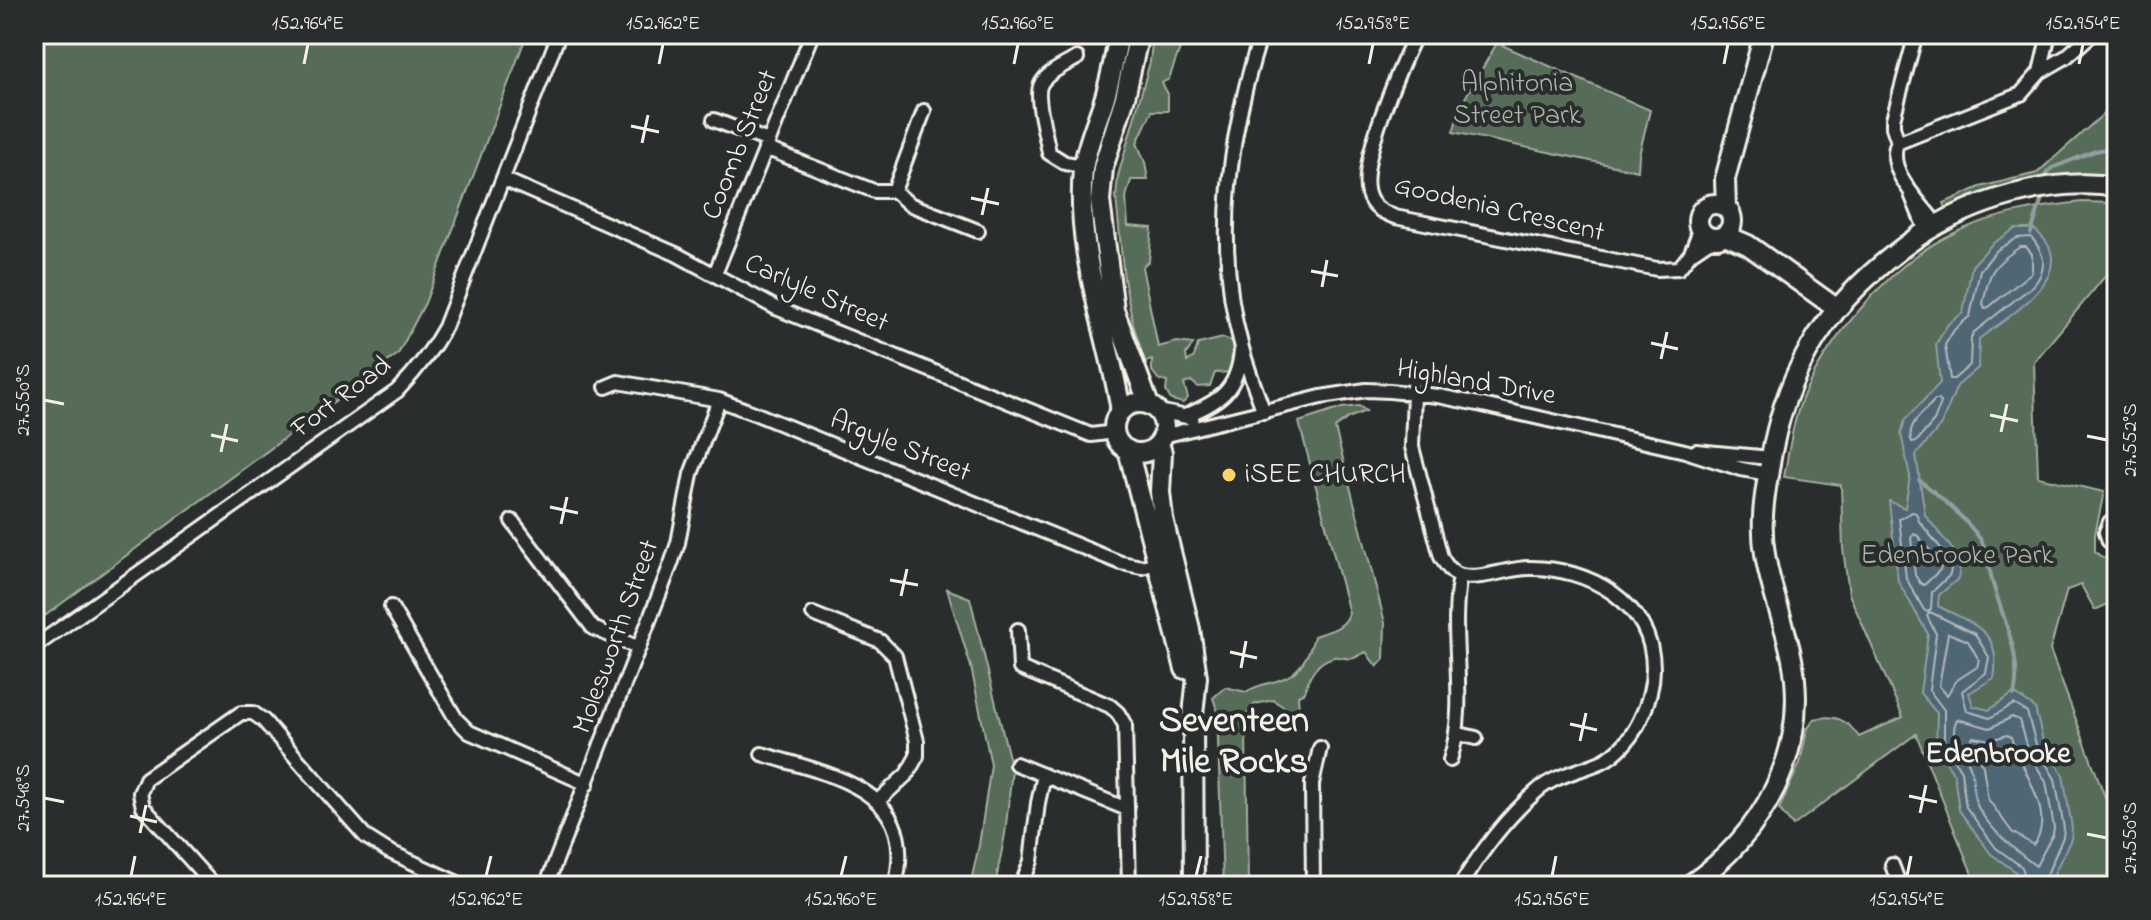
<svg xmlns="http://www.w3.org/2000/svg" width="2151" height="920" viewBox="0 0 2151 920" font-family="'Indie Flower',sans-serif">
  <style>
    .green { fill: #566c58; stroke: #a5aea0; stroke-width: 2 }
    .water { fill: #506674; stroke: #929ea2; stroke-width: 2 }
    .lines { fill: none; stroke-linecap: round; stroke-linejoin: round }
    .shore { stroke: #b2b9ba; stroke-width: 2 }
    .stream { stroke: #929ea2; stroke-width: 4 }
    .street-casing { stroke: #f4f1e8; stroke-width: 18 }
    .secondary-casing { stroke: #f4f1e8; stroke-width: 24 }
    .street { stroke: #2a2d2e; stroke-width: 12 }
    .secondary { stroke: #2a2d2e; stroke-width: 18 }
    .ticks { fill: none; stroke: #f4f1e8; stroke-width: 3 }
    .poi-dot { fill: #ffd166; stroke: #2a2d2e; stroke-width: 3 }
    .labels { text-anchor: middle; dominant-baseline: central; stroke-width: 8; stroke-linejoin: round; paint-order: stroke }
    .park-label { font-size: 28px; fill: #adb5a7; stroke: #2a2d2e }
    .street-label { font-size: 28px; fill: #f4f1e8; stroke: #2a2d2e }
    .poi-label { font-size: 28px; fill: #f4f1e8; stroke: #2a2d2e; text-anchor: start }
    .neighbourhood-label { font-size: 30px; font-weight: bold; fill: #f4f1e8; stroke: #2a2d2e }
    .district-label { font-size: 36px; font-weight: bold; fill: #f4f1e8; stroke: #2a2d2e }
    .neatline { fill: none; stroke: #f4f1e8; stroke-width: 3 }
    .ticks-label { font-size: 20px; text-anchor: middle; fill: #f4f1e8 }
  </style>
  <rect width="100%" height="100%" fill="#2a2d2e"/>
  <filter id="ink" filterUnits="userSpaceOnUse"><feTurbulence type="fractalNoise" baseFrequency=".0125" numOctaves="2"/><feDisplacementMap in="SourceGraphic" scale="16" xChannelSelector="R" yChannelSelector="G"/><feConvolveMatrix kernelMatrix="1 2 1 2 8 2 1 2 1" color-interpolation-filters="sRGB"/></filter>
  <g filter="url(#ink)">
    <path class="green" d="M34 34H527L425 303 398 354 34 624Z
      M1153 34H1185L1169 79 1162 83 1168 94V111H1152L1137 143 1145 162 1148 180H1131L1126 197 1128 226 1152 228 1149 261 1142 267 1158 347 1177 342 1193 344 1186 354 1187 362 1194 357 1198 344 1223 338 1235 342 1232 372 1215 373 1210 386 1198 387 1191 381 1184 384 1188 398 1183 403 1171 400 1166 391 1167 382 1159 380 1152 371V360L1145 362 1133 324 1124 279 1116 197 1118 176 1150 62Z
      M1497 43 1650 110 1639 155 1638 171 1453 132 1461 105Z
      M2117 102V178C2057 173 2001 182 1947 208L1945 206 1944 203 1980 187 2037 173Z
      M2082 202 2117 203V262L2034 362 2038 477 2104 492 2095 534V551L2100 556 2115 561 2113 576 2117 600 2095 610 2081 585 2067 590 2050 650 2117 829V856L2104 886H1977L1916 734 1793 826 1779 809 1800 763 1807 730 1814 719C1834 714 1847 719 1859 737L1903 717 1849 594 1843 549 1841 485 1784 477C1789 450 1793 420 1804 394 1829 338 1891 265 1946 237 1987 215 2036 207 2082 202Z
      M1359 406 1366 411 1348 418 1335 428 1385 623 1384 659 1377 667 1366 652C1361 654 1358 656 1354 658 1347 660 1340 656 1334 657 1317 661 1308 677 1305 692L1298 695 1299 709 1293 713 1273 700 1255 704 1247 715 1246 729 1248 886H1223L1217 710 1213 698 1225 687 1246 692C1261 682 1276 684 1290 675 1303 667 1311 650 1314 636 1328 631 1345 629 1349 613L1299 422 1342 408Z
      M947 589 970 598 1012 770 1005 834 995 886H970L979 845 991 765 971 667Z"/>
    <path class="water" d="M2015 229H2034C2038 233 2044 238 2047 243 2071 282 2004 319 1979 339L1978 368 1957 386 1941 425 1916 455 1925 515 1961 560 1958 579 1939 595 1938 606C1974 625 2002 630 1994 678L1969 693 1973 706 1989 710 2014 693 2035 708 2044 745 2063 775 2072 828 2071 839 2048 886H2021L2016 872 1991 854 1959 810 1954 774 1936 747 1937 713 1920 693 1928 634 1898 581 1889 501 1905 508 1910 476 1901 434 1905 420 1940 383 1936 344 1948 324 1963 313 1972 266 1992 244Z"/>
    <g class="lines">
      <path class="shore" d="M2031 237C2045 253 2048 268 2034 285L1973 333 1971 339 1970 365 1954 379H1950L1945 345 1954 330 1970 316 1980 270 1997 250 2017 238Z
        M2020 247H2026L2032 254V272L1989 307 1985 308 1983 304C1989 272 1992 265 2020 247Z
        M1935 400H1939L1941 403 1934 421 1917 441 1912 442C1905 425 1924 412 1935 400Z
        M1912 512 1916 513 1919 521 1952 562 1950 575 1932 592 1931 609 1927 612 1924 610 1906 578 1899 519Z
        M1914 534 1918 536 1942 565 1940 570 1924 585 1920 583 1915 575 1911 538Z
        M1948 633 1968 641 1979 660 1977 667 1957 680 1947 695 1939 686Z
        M2012 717 2019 720 2028 752 2046 782 2054 828 2053 834 2036 866C2018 853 1983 824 1976 802 1971 790 1975 776 1969 764 1961 748 1948 737 1957 719L1990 728Z
        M2007 735 2011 737C2020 769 2058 815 2033 845L2012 832 1988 799 1983 766 1969 742 1973 737 1991 740Z
        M2028 886 2022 867 1996 848 1966 807 1961 771 1944 744V710L1929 690 1936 634 1927 616 1930 612 1975 634 1989 657 1986 673 1962 691 1967 711 1990 718 2014 704 2027 712 2037 748 2055 779 2064 828 2063 837 2042 886"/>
      <path class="stream" d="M2045 183 2047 173 2052 168 2095 151 2117 147
        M2031 233 2043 195
        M1919 480C1938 494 1968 521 1981 540 1989 553 1989 573 1994 587 2004 621 2023 659 2014 695"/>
      <g class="street-casing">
        <path id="street" d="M1261 34C1229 134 1213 244 1242 348 1248 370 1256 391 1264 412
          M1416 34C1401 65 1358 162 1368 194 1372 208 1383 212 1395 217L1657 269 1679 268 1691 253 1713 238
          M1077 58C1067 64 1047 72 1041 84 1034 96 1047 138 1049 153L1065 163 1083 166
          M2040 72 2066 57 2092 34
          M714 120 768 141
          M1898 142 1893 127V119L1916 34
          M765 148 874 191H894L909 204 978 231
          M503 179 676 254 776 308 1091 435 1115 432
          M894 191 924 111
          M1911 194 1926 231
          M1937 225C1921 202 1886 173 1897 143L2021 94 2040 72 2049 34
          M1691 253 1700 230
          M715 274 812 34
          M606 387 618 382 719 400 754 413 1121 563 1142 567 1163 561
          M1414 393 1412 447 1441 557C1446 565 1451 574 1462 576 1483 580 1508 568 1529 568 1587 567 1653 602 1653 668 1653 701 1634 745 1603 761 1581 771 1555 775 1537 791 1507 817 1480 853 1460 886
          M1158 411 1192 418
          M1185 416C1220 401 1237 391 1241 351
          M1163 436 1321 397 1366 390 1390 391 1438 396 1478 404 1685 451 1741 469 1768 474
          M1696 451 1770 458
          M2117 518 2110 522 2106 532 2109 541 2117 545
          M512 521 593 628 639 648
          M391 607 456 719 469 732 587 784
          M813 614 880 641 895 656 917 741V756L907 774 879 800
          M1018 630 1020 668 1110 706 1118 713 1125 725 1129 886
          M34 647 397 391C416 371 432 351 445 327L559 34
          M1459 734 1476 738
          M762 754C832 776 920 788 895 886
          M1450 760C1469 700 1448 637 1460 576
          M1016 764 1127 809
          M1892 865 1900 886
          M214 886 143 807 140 793 146 779 241 713H253L263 720 366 837 388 851 464 886
          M546 886 671 564 678 543 691 474 719 400
          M1021 886 1031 861 1038 803 1044 775
          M1313 886 1312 784 1320 748"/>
      </g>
      <g class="secondary-casing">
        <path id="secondary" d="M1119 34C1115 56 1111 78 1104 100 1097 122 1086 146 1083 170 1075 254 1108 330 1121 411
          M1139 34 1125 97 1103 168 1100 201 1114 310 1149 405
          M1698 221a17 17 0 1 1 34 0a17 17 0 1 1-34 0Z
          M1726 208 1725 179 1764 34
          M1725 235 1748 245 1836 308
          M1114 428a25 25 0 1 1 50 0a25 25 0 1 1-50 0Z
          M1159 443 1162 453 1160 492 1163 519 1190 629 1197 677 1193 715 1194 886
          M1128 450 1185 669
          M1688 886C1763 836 1810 750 1792 659 1785 623 1770 589 1765 554 1760 525 1764 498 1769 470 1784 366 1831 298 1916 238 1970 201 2052 176 2117 187"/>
      </g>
      <use href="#street" class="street"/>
      <use href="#secondary" class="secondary"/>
    </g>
  </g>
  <path class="ticks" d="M304 64 308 44M659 64 663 44M1014 64 1018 44M1369 64 1373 44M1724 64 1728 44M2079 64 2083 44M631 126 659 132M642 143 648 115M971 198 999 204M982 215 988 188M1311 271 1338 276M1322 287 1327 260M1651 343 1678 349M1661 359 1667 332M44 400 64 404M1990 415 2018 421M2001 432 2007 404M211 435 238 441M2087 436 2107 440M221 452 227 424M550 507 578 513M561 524 567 497M890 580 918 585M901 596 907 569M1230 652 1257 658M1241 668 1246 641M1570 724 1597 730M1580 741 1586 713M1909 796 1937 802M44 798 64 802M1920 813 1926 785M130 816 157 822M140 833 146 805M2087 834 2107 838M131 876 135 856M486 876 491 856M841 876 846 856M1196 876 1201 856M1552 876 1556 856M1907 876 1911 856"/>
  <circle class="poi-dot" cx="1229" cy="475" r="8"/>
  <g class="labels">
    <g class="park-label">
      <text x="1517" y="84">Alphitonia<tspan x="1517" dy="32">Street Park</tspan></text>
      <text x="1957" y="556">Edenbrooke Park</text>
    </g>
    <g class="street-label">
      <text transform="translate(741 145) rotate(-68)">Coomb Street</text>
      <text transform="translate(1499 210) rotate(13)">Goodenia Crescent</text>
      <text transform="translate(816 294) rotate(24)">Carlyle Street</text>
      <text transform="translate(1476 383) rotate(10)">Highland Drive</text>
      <text transform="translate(342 398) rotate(-37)">Fort Road</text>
      <text transform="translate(900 447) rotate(22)">Argyle Street</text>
      <text transform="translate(617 637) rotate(-70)">Molesworth Street</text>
    </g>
    <g class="poi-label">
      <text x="1245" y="475">iSEE CHURCH</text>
    </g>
    <g class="neighbourhood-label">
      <text x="1998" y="755">Edenbrooke</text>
    </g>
    <g class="district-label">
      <text x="1234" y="722">Seventeen<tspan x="1234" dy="41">Mile Rocks</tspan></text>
    </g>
  </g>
  <rect width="2151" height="920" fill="none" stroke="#2a2d2e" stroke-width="88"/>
  <rect x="44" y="44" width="2063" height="832" class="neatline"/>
  <g class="ticks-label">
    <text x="308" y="29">152.964°E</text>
    <text x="663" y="29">152.962°E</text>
    <text x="1018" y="29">152.960°E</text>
    <text x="1373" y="29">152.958°E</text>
    <text x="1728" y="29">152.956°E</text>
    <text x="2083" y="29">152.954°E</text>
    <text transform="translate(22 400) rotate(-90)" y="7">27.550°S</text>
    <text transform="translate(2129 440) rotate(-90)" y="7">27.552°S</text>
    <text transform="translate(22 798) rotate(-90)" y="7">27.548°S</text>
    <text transform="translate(2129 838) rotate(-90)" y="7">27.550°S</text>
    <text x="131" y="905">152.964°E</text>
    <text x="486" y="905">152.962°E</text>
    <text x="841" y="905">152.960°E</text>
    <text x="1196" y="905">152.958°E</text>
    <text x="1552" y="905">152.956°E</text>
    <text x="1907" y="905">152.954°E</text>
  </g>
</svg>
